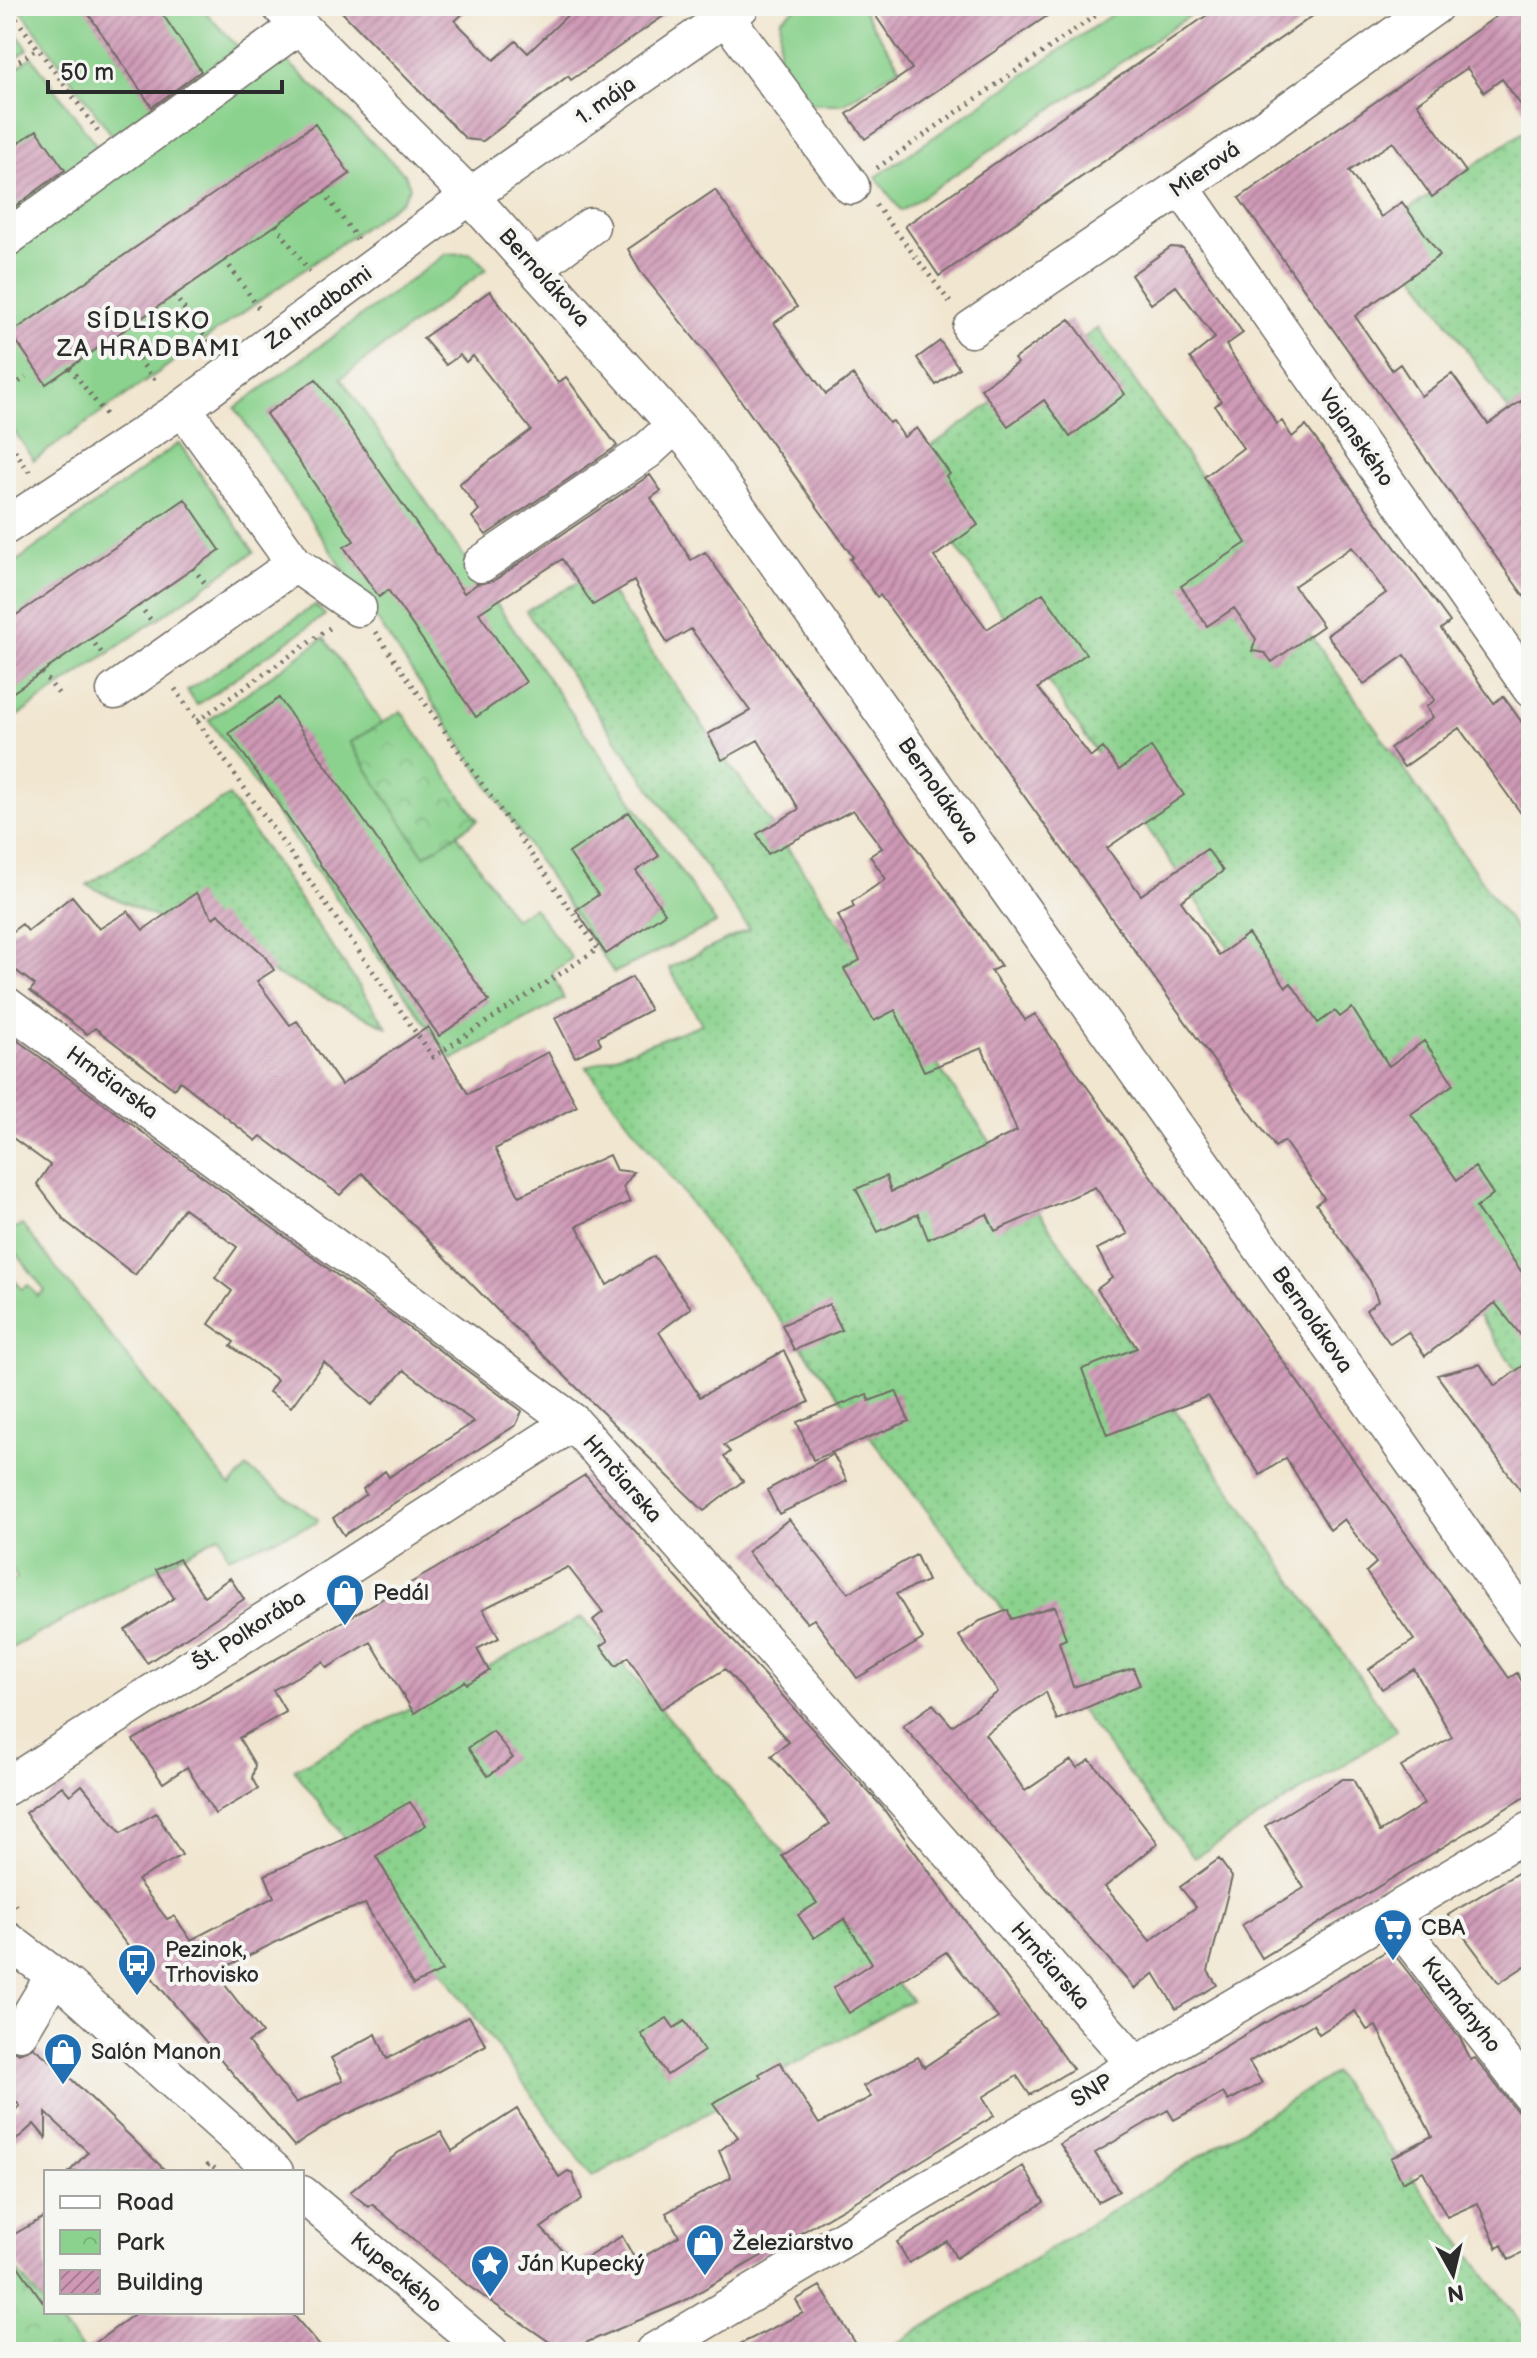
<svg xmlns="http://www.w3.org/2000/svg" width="1537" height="2358" viewBox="0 0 1537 2358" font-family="'Balsamiq Sans',sans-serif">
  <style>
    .grass { fill: #8ad28d; stroke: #5a7e5c; stroke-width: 2 }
    .park { fill: url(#park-crowns); stroke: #5a7e5c; stroke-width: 2 }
    .garden { fill: url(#garden-dots); stroke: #5a7e5c; stroke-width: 2 }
    .building { fill: url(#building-hatch) }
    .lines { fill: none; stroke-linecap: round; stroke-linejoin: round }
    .minor-casing { stroke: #706c65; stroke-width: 39 }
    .path { stroke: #706c65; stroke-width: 5; stroke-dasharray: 2 6; stroke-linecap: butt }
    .minor { stroke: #fff; stroke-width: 36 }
    .labels { text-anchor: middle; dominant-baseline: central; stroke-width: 8; stroke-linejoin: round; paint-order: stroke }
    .street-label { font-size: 22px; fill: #2b2b2b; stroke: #f6f6f2 }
    .poi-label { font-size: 22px; fill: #2b2b2b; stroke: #f6f6f2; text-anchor: start }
    .neighbourhood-label { font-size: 24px; letter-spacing: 2px; fill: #2b2b2b; stroke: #f6f6f2 }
  </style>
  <defs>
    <pattern id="park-crowns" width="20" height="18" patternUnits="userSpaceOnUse" patternTransform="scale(2)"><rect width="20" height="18" fill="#8ad28d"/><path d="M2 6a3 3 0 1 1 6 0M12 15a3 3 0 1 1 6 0" fill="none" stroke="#77b47a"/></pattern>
    <pattern id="garden-dots" width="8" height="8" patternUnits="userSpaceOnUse" patternTransform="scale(2)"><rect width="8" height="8" fill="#8ad28d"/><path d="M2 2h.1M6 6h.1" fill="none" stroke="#77b47a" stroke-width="1.8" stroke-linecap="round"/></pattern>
    <pattern id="building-hatch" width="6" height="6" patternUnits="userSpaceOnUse" patternTransform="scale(2)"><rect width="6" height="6" fill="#ce98b5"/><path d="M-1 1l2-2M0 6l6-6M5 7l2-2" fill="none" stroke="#a77c93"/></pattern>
  </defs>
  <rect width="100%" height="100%" fill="#f6f6f2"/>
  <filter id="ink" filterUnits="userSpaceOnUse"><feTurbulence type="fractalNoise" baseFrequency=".0125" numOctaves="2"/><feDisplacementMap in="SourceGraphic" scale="16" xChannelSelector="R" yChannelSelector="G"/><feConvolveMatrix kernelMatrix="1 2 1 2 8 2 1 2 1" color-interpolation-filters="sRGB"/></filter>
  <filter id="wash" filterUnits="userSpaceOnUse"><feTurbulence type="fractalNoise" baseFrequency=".006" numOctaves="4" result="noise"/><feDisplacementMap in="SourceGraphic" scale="32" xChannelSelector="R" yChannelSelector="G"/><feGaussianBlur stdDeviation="1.8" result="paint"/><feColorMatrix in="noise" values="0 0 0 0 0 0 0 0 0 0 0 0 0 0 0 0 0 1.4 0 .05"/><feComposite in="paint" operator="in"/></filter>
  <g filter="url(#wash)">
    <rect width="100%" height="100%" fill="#f1e6d0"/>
    <path class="grass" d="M18 6H199L246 55 120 146Z
      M799 6H865L862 9 900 67 843 104H811L778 61 781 19Z
      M1124 6H1204L901 211 876 177Z
      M6 19 28 49 6 65Z
      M280 54 405 174 410 187 401 201 34 460 6 419V248Z
      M32 57 104 156 6 226V76Z
      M471 253 487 269 341 378 716 923 614 973 235 408 446 254Z
      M179 443 254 552 6 724V569Z
      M315 605 325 615 197 705 187 691Z
      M324 638 382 723 350 742 457 834 514 919 533 907 572 958 552 973 564 999 452 1060 209 720Z
      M22 1225 230 1486 247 1468 317 1519 316 1523 228 1557 220 1535 6 1651V1586L17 1578 6 1560V1270L22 1289 28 1285 38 1296 45 1291 6 1239V1234Z"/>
    <path class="park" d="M401 711 478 820 424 856 350 743Z
      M15 2269 46 2306V2312H51L85 2352H6V2272Z"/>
    <path class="garden" d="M1531 127V443L1382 227Z
      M1098 328 1531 952V1392L902 467Z
      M597 572 1397 1731 1194 1858 586 1067 702 1024 669 968 749 929 526 611Z
      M229 796 387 1027 87 885Z
      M582 1617 911 2000 592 2177 294 1769Z
      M1334 2073 1531 2336V2352H893L890 2348Z"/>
    <g id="blocks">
      <path class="building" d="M83 6H157L201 71 152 107Z
        M336 6H471L455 21 494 60 516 41 528 53 577 6H678L571 80 568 76 483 141 466 139Z
        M869 6H1062L865 139 847 114 912 69Z
        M1220 6H1327L939 276 905 226Z
        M1511 6H1531V119L1502 79 1484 92 1467 68 1417 103 1466 172 1432 197 1393 142 1349 171 1381 217 1402 202 1440 255 1355 316 1392 370 1400 364 1421 396 1452 374 1488 424 1521 401 1531 416V606L1239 198Z
        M315 124 350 174 46 384 11 333Z
        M37 130 65 170 6 213V151Z
        M715 190 797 307 774 323 826 394 853 375 889 423 893 421 904 437 917 428 950 474 946 476 978 525 934 557 987 629 1043 593 1086 654 1038 688 1091 757 1103 748 1119 770 1151 747 1184 795 1107 848 1141 895 1207 849 1223 871 1181 901 1219 955 1248 934 1286 987 1291 983 1318 1023 1335 1011 1340 1017 1352 1008 1389 1066 1424 1041 1454 1084 1411 1114 1457 1180 1475 1167 1493 1194 1476 1208 1531 1285V1348L1495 1303 1425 1356 1408 1332 1390 1344 1366 1310 1378 1301 1370 1281 1316 1204 1324 1198 1284 1141 1275 1147 907 632 880 595 877 597 850 559 853 557 716 366 640 271 628 249Z
        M1171 247 1183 248 1243 333 1226 345 1277 424 1282 421 1292 437 1306 426 1450 622 1441 629 1494 703 1503 696 1531 735V827L1459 728 1404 767 1390 748 1433 717 1426 707 1435 700 1405 655 1364 684 1327 635 1386 593 1352 547 1294 586 1323 626 1272 662 1265 653 1252 651 1256 639 1234 608 1207 626 1181 586 1246 543 1204 477 1243 448 1215 406 1221 401 1190 358 1215 338 1176 286 1151 304 1131 275Z
        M490 291 558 383 566 377 617 446 486 535 472 517 479 510 459 484 531 430 473 356 466 362 460 355 446 365 423 338Z
        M1070 319 1125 394 1070 437 1044 400 1008 426 981 389 1017 363 1014 359Z
        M940 341 959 368 936 385 917 358Z
        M316 379 464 593 477 584 493 581 650 475 661 491 651 498 691 560 705 552 1001 966 991 971 1025 1020 1035 1014 1509 1678 1517 1673 1531 1697V1793L1262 1958 1242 1925 1304 1888 1265 1826 1343 1779H1353L1380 1832 1424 1804 1401 1767 1452 1737 1414 1669 1382 1689 1369 1669 1414 1640 1366 1572 1376 1563 1344 1519 1330 1530 1286 1458 1260 1475 1208 1396 1107 1435 1082 1369 1137 1348 1097 1289 1112 1278 1097 1249 1128 1234 1095 1187 995 1231 987 1214 928 1239 918 1214 878 1232 856 1189 886 1176 891 1192 1017 1131 982 1048 924 1071 895 1010 874 1021 844 969 860 960 838 915 854 907 852 902 886 879 870 856 882 848 853 810 768 854 757 834 799 809 758 740 722 760 708 734 750 711 691 629 667 643 634 581 593 605 562 559 479 613 526 682 476 717 388 590 379 597 344 547 354 541 266 414Z
        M185 499 220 550 6 697V622Z
        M279 698 489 1001 439 1036 229 733Z
        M629 812 659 856 636 871 665 913 606 954 576 910 598 895 569 853Z
        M196 893 213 918 218 914 263 954 274 970 257 981 290 1025 297 1021 341 1085 428 1027 468 1094 548 1052 577 1106 495 1149 519 1196 609 1155 616 1170 634 1172 623 1187 630 1202 577 1226 607 1285 654 1256 691 1308 659 1332 700 1397 784 1351 809 1402 724 1445 730 1452 724 1457 743 1481 704 1511 506 1319 362 1173 340 1195 261 1136 256 1141 180 1081 174 1089 95 1028 87 1034 30 991 35 985 6 963V936L22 924 28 931 72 896 99 929 128 911 143 930Z
        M632 977 650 1010 598 1037 601 1044 575 1057 555 1018Z
        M6 1032 522 1411 516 1425 344 1535 333 1518 366 1494 363 1489 385 1471 389 1477 474 1422 404 1370 372 1405 324 1362 291 1407 269 1392 277 1380 231 1346 234 1342 209 1324 232 1291 215 1278 237 1247 184 1208 135 1275 65 1221 37 1184 50 1165 6 1133Z
        M829 1304 842 1330 794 1350 782 1325Z
        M1531 1360V1505L1437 1375 1480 1364 1495 1386Z
        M896 1391 909 1421 813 1460 797 1422 867 1394 869 1401Z
        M833 1454 847 1481 779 1514 767 1490Z
        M585 1475 882 1807 1073 2069 1030 2095 1017 2076 983 2097 994 2116 861 2198 682 2302 564 2352 467 2285 372 2204 369 2207 350 2192 399 2152 441 2132 452 2151 517 2109 559 2177 568 2171 572 2173 582 2199 541 2228 576 2264 622 2236 636 2261 679 2236 666 2213 731 2177 719 2151 738 2137 713 2103 761 2077 759 2074 780 2062 819 2124 871 2097 863 2086 918 2057 924 2067 998 2018 946 1952 849 2013 833 1988 872 1963 844 1919 814 1938 798 1915 817 1903 782 1856 830 1824 771 1756 789 1742 725 1669 661 1709 628 1657 616 1666 601 1646 608 1641 593 1620 603 1612 568 1567 483 1609 499 1638 477 1649 489 1671 467 1684 465 1681 414 1713 371 1642 327 1668 323 1662 273 1690 286 1712 239 1738 255 1765 252 1778 258 1789 215 1814 187 1767 163 1783 133 1740 435 1569Z
        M789 1519 848 1593 916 1555 928 1581 896 1594 923 1639 857 1678 814 1619 807 1623 747 1552Z
        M179 1559 204 1596 230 1578 244 1599 147 1663 125 1630 174 1598 156 1570Z
        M1055 1606 1066 1639 1059 1642 1073 1687 1133 1668 1140 1685 1057 1720 1046 1692 985 1734 1025 1791 1071 1760 1077 1768 1090 1760 1120 1794 1158 1843 1105 1887 1150 1941 1196 1907 1180 1887 1219 1859 1232 1877 1208 1971 1217 1985 1176 2009 1154 1973 1135 1989 903 1726 933 1704 952 1726 998 1692 959 1636 980 1621 1008 1610 1011 1619Z
        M493 1731 513 1758 488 1776 468 1748Z
        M82 1785 121 1833 156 1813 182 1855 137 1880 167 1919 174 1916 191 1940 274 1897 265 1875 346 1838 410 1802 426 1825 376 1856 442 1971 413 1985 365 1904 327 1917 215 1972 262 2033 248 2042 296 2103 343 2080 331 2058 376 2034 387 2059 469 2016 486 2045 428 2077 339 2118 294 2146 158 1985 25 1813 62 1786 70 1795Z
        M1531 1865V1962L1499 1983 1448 1915Z
        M1390 1949 1461 2040 1471 2060 1475 2058 1515 2109 1531 2119V2249L1509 2260 1502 2245 1497 2248 1478 2203 1447 2217 1423 2171 1402 2182 1391 2158 1432 2136 1376 2026 1367 2030 1355 2011 1319 2034 1313 2024 1249 2062 1262 2083 1228 2101 1223 2093 1174 2120 1168 2110 1095 2153 1119 2191 1098 2202 1060 2144Z
        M667 2018 674 2028 685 2021 704 2051 667 2075 641 2034Z
        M6 2047 19 2053 33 2047 61 2069 167 2172H69L88 2152 46 2113V2138L34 2124 6 2149V2117L20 2106 6 2090Z
        M1023 2166 1044 2202 956 2258 947 2241 909 2263 897 2242Z
        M46 2216V2306L6 2249V2239Z
        M820 2286 861 2352H724L803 2313 796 2300Z
        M137 2312H291L325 2352H83Z"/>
    </g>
  </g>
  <g filter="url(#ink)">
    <use href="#blocks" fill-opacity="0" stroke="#706c65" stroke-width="2"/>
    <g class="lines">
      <g class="minor-casing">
        <path id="minor" d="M280 6 470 196 695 447 1531 1629
          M726 17 851 186
          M1181 187 1531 689
          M6 239 300 25
          M535 268 591 226
          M971 329 1181 187 1435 6
          M6 526 183 408 470 196 741 6
          M295 564 358 608
          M481 564 647 451 675 425
          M115 691 295 564 183 408
          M6 1005 573 1422 1136 2065
          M6 1787 573 1422
          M1391 1915 1531 2096
          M6 1939 68 1986 275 2172
          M20 2032 54 1975
          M302 2194 490 2352
          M653 2352 1531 1830"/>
      </g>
      <path class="path" d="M7 6 98 131
        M1084 6 1092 18
        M6 70 38 48
        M877 168 1109 6
        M324 192 357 239
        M876 205 952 305
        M276 225 310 273
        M225 260 260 310
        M174 295 211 345
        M119 334 157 383
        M70 368 108 418
        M6 391 26 377
        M6 437 30 473
        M193 568 208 587
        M139 605 154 624
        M90 638 105 657
        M42 673 62 698
        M175 689 433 1057 598 949 375 632
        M197 721 331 627
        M6 731 9 734
        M6 1891 16 1907
        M202 2172 209 2164 219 2172"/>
      <use href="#minor" class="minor"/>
    </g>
  </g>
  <defs>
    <g id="shop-pin" transform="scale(2)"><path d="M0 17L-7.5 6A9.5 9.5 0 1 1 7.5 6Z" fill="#1f6fb2" stroke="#f6f6f2"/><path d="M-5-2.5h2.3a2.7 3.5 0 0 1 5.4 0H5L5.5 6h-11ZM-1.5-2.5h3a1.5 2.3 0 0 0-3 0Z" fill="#fff"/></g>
    <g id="supermarket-pin" transform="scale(2)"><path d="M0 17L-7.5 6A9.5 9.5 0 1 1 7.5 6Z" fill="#1f6fb2" stroke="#f6f6f2"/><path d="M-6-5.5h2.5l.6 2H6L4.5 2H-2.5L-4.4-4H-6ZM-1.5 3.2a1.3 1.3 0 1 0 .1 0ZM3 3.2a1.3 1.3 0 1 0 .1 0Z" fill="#fff"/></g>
    <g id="bus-pin" transform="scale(2)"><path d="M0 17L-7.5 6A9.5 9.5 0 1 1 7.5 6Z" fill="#1f6fb2" stroke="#f6f6f2"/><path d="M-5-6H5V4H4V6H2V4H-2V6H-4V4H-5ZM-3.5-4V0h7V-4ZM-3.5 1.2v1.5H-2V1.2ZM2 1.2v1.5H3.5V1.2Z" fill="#fff"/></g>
    <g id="sight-pin" transform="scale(2)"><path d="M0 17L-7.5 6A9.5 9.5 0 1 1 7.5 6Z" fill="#1f6fb2" stroke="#f6f6f2"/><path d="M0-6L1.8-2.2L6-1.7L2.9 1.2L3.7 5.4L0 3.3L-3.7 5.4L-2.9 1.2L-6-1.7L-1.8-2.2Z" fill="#fff"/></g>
  </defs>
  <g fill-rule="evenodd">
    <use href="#shop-pin" x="345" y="1593"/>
    <use href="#supermarket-pin" x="1393" y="1928"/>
    <use href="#bus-pin" x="137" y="1963"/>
    <use href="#shop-pin" x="63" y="2052"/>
    <use href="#shop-pin" x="705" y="2243"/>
    <use href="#sight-pin" x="490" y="2264"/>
  </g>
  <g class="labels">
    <g class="street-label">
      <text transform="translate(606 101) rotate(-35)">1. mája</text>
      <text transform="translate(1205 170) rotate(-35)">Mierová</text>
      <text transform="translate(544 278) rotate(48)">Bernolákova</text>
      <text transform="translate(319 308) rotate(-36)">Za hradbami</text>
      <text transform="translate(1356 438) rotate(55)">Vajanského</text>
      <text transform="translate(938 791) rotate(55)">Bernolákova</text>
      <text transform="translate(112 1083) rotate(36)">Hrnčiarska</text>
      <text transform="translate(1312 1320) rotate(55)">Bernolákova</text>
      <text transform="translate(622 1479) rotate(49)">Hrnčiarska</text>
      <text transform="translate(249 1631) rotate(-33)">Št. Polkorába</text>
      <text transform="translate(1050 1966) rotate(49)">Hrnčiarska</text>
      <text transform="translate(1461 2005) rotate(52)">Kuzmányho</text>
      <text transform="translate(1092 2091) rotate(-31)">SNP</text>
      <text transform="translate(396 2273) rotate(40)">Kupeckého</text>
    </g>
    <g class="poi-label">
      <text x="373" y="1593">Pedál</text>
      <text x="1421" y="1928">CBA</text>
      <text x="165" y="1950">Pezinok,<tspan x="165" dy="25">Trhovisko</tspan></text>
      <text x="91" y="2052">Salón Manon</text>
      <text x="733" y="2243">Železiarstvo</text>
      <text x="518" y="2264">Ján Kupecký</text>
    </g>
    <g class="neighbourhood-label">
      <text x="149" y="320">SÍDLISKO<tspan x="149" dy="28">ZA HRADBAMI</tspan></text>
    </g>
  </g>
  <rect width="1537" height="2358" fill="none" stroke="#f6f6f2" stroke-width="32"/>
  <rect x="44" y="2170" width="260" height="144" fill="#f6f6f2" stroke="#a5a5a2" stroke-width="2"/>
  <rect x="60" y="2196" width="40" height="12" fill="#ffffff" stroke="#a5a5a2" stroke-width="2"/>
  <text x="116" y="2210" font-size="24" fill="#2b2b2b">Road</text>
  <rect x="60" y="2230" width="40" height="24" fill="url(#park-crowns)" stroke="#a5a5a2" stroke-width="2"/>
  <text x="116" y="2250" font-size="24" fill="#2b2b2b">Park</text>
  <rect x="60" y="2270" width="40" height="24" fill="url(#building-hatch)" stroke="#a5a5a2" stroke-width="2"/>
  <text x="116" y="2290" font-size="24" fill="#2b2b2b">Building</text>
  <g transform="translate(1453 2274) rotate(172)" stroke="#f6f6f2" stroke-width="6" paint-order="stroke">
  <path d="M0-6L14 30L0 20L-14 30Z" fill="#2b2b2b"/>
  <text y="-12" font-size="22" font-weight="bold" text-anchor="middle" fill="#2b2b2b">N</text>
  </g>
  <path d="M48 80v12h234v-12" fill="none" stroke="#2b2b2b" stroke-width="4"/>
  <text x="60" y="80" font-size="24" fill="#2b2b2b" stroke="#f6f6f2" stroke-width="6" paint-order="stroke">50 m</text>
</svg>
